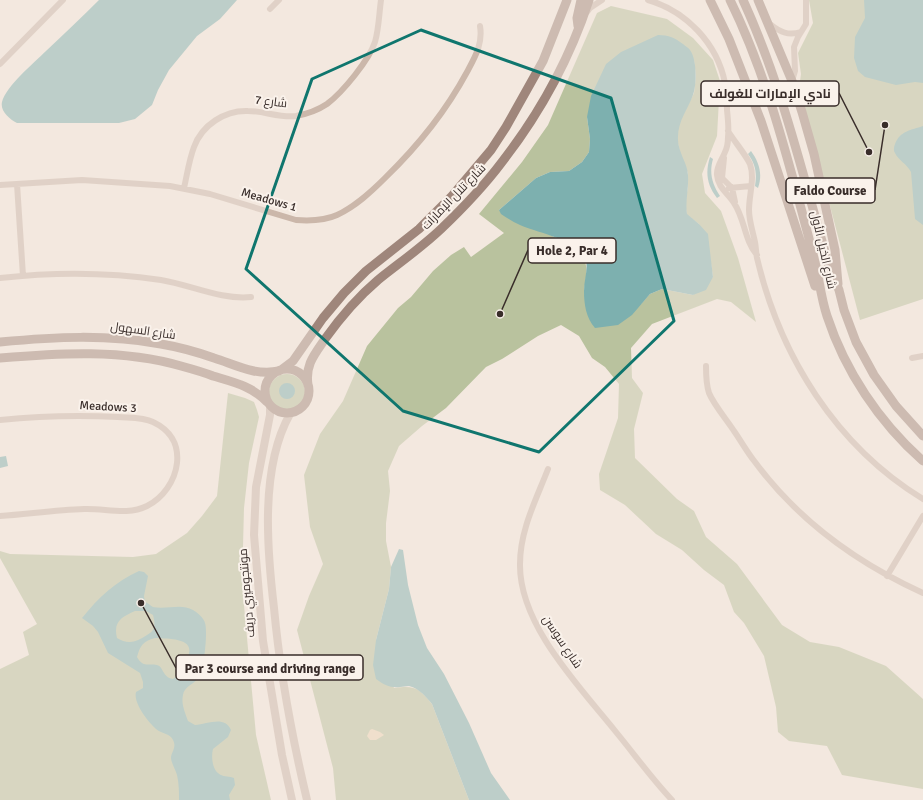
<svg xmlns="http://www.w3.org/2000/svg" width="923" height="800" viewBox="0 0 923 800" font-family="Signika,Cairo,sans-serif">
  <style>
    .green { fill: #b9c29e; fill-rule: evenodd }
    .sand { fill: #eed6b6 }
    .water { fill: #7db0af; fill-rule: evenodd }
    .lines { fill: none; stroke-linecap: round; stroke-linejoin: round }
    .minor { stroke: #cbb7aa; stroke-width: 6 }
    .tertiary { stroke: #cbb7aa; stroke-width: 8 }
    .secondary { stroke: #9f867b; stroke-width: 9 }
    .marked { fill: none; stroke: #0f766e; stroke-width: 3; stroke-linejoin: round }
    .labels { text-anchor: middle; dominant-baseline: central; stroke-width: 4; stroke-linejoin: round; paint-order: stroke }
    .street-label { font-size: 12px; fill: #392d2a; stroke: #faf2eb }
    .leader { fill: none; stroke: #392d2a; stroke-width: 1.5 }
    .callout-dot { fill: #392d2a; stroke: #faf2eb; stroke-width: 1.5 }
    .callout { fill: #faf2eb; stroke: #392d2a; stroke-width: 1.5 }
    .callout-label { font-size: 13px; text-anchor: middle; font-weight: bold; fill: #392d2a }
  </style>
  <rect width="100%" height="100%" fill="#f3e8df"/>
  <path class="green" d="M809 0H923V299L860 320 799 88 801 74 798 53 813 23Z
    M611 6 667 19 693 38 713 60 720 81 717 136 702 174 705 193 721 211 738 258 756 322 731 302 717 299 652 324 631 348 632 378 643 393 634 429 635 458 677 499 694 511 706 537 737 564 782 625 810 642 839 647 886 666 923 699V789L842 775 827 746 789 741 778 732 776 707 764 656 744 623 734 612 724 585 704 570 682 550 656 534 625 505 600 490 599 474 618 418 619 384 605 367 592 358 579 336 561 325 538 336 502 359 486 367 446 408 422 426 399 446 388 471 390 491 386 523V541L391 567 389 589 376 640 394 688C415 685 419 688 432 704L469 800H336L333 768 297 630 309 596 323 564 310 527 304 475 320 434 343 401 367 346 398 308 411 297 433 271 451 255 464 247 471 257 504 233 479 214 522 162 548 125 597 13ZM694 60 696 76 694 93 678 125 677 139 681 157 688 173V187L685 203 687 215 699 224 710 257 713 277 693 295 662 289 650 294 641 304 584 290C587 272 589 265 579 249L499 210 536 178 550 172 569 171 582 162 589 152 590 139 587 117Z
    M269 392a18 18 0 1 1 36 0a18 18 0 1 1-36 0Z
    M228 393 245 398 254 402 257 410 259 417 249 463 244 508 242 584 256 735 271 800H0V669L29 655 23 632 37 624 0 558V551L10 554 133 557 156 554 187 533 202 516 217 496Z"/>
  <path class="sand" d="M372 729 380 732 384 735 376 740H370L367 736 370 730Z"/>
  <path class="water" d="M99 0H237L220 19 197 36 169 70 158 90 152 105 135 119 119 123H17C9 119 0 111 2 102 6 86 34 63 46 51 64 34 82 17 99 0Z
    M864 0H923V83L915 82 896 85 865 77 858 71 854 58 855 37 865 18Z
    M658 35C669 35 675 38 683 44 685 46 689 48 690 50 697 59 697 84 693 95 688 109 678 121 678 137 677 151 688 164 688 175 689 189 685 201 687 214L699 224 708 234 713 277 706 290 693 295 662 289 650 294 632 315 618 325 595 328C586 318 584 304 584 291 584 276 592 262 580 249 570 240 534 231 520 225 513 222 507 218 501 214L499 210 536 178 550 172 569 171 582 162 589 152 590 139 587 117 591 96 606 64 621 52Z
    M923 126V225L915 219 911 172C907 164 898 160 895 153 893 150 894 147 895 144 900 131 911 130 923 126Z
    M751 151C759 162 763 174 758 188L755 186C757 174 756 165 748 154Z
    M710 157 713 159C709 173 712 184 720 196L717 198C707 185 705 173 710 157Z
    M279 391a8 8 0 1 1 16 0a8 8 0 1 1-16 0Z
    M6 456 8 466 0 468V457Z
    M399 549 403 550 408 585 418 625 427 648 444 674 469 723 491 773 510 800H469L432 704C426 697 420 689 409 686 406 686 403 687 400 687 390 688 384 685 376 679L373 665 376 640 389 589 391 567Z
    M139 571 144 572 148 576 144 596 145 602C148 603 151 606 153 607 166 610 181 603 193 610 197 612 204 618 205 623 208 631 204 670 199 677 195 684 184 686 183 695 181 704 185 712 188 721L195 725C207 724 225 715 231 730L228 737 213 749C211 757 212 771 221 775 224 777 230 776 234 778L235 785 229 795 230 800H179C179 792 179 784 177 775 176 771 171 762 171 758 171 752 177 748 173 740 170 733 161 734 156 729 148 722 133 703 136 692L143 688V682L140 673 108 653 98 632 93 626 82 618C99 597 115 582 139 571ZM135 611H146L153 615C154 619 155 623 154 628 153 631 150 633 147 635 137 642 128 645 117 638 113 621 122 617 135 611ZM155 638C164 639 193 637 189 653 188 660 183 659 187 667L185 671 173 679C162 677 164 667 157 665 148 663 143 668 137 657 140 646 143 641 155 638Z"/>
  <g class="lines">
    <path class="minor" d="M648 0C686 11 717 43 725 83 726 92 727 101 727 110 728 119 729 128 728 137 728 142 727 148 725 152 722 160 716 167 717 175 718 188 728 193 734 203 745 219 744 240 757 255
      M270 9 279 0
      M587 12 590 8 602 0
      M770 24C780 32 788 36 801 32
      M0 64 63 0
      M792 81 795 71 794 47 798 37 806 24V0
      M728 131C734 141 746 155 750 164 755 178 749 195 749 210 749 221 753 232 755 242 756 247 756 253 757 258 780 356 836 446 923 499
      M724 158 722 178 732 188 735 202
      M17 184 23 276
      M0 185 82 180 170 186 210 194 296 220C310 221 324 221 337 215 356 206 371 192 385 178 418 146 446 111 467 72 475 57 483 44 480 26
      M184 188C187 175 189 160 194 147 202 125 225 110 248 111 264 111 280 118 296 116 307 114 318 110 327 104 343 92 369 60 375 42 379 28 379 14 381 0
      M729 188 751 186
      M0 278C53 272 108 272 161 280 191 285 221 300 251 297
      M912 358 923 356
      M706 366C706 375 706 384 709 393 714 405 727 420 734 431 741 441 747 452 755 462 798 520 857 563 923 593
      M0 420C39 416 78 415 118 417 129 418 143 417 153 422 170 430 179 444 177 463 175 481 163 498 147 506 127 516 105 508 84 509 56 510 28 514 0 516
      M548 469C536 500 520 530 520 564 519 625 580 687 616 732 635 755 652 779 672 800
      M887 576 923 516"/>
    <path class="tertiary" d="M270 406V415L256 487 254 535 263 641 282 755 292 800
      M290 414C260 467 267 549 274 608 280 673 292 737 307 800"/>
    <path class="secondary" d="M710 0 729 39 761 121 815 286
      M730 0C763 67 783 141 802 212 807 232 813 252 817 271 820 286 822 301 827 316 845 371 879 422 923 461
      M743 0C782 85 803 176 829 266L839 290 844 310 856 342 874 375 896 406 923 436
      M758 0 792 81 802 112 814 154 835 250 838 284
      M578 26 577 18 581 0
      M0 342C54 337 107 334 161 344 179 347 197 352 214 358 236 365 255 376 279 371
      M0 358C60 353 122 349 181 366 192 369 203 372 213 376 233 382 252 386 267 402
      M265 391a22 22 0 1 1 44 0a22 22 0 1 1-44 0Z
      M281 370 293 361 323 318 344 293 366 271 419 229 452 196 491 150 506 127 543 61 567 0
      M308 385C305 365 314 355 325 339 340 318 358 297 378 280 399 263 421 248 441 229 463 208 484 186 502 162 540 113 570 58 589 0"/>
  </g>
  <path d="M0 0H923V800H0ZM421 30 611 98 674 321 539 452 403 411 246 269 312 79Z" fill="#f3e8df" fill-opacity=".55" fill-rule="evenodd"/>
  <path class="marked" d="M421 30 611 98 674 321 539 452 403 411 246 269 312 79Z"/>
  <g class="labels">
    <g class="street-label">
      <text transform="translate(271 102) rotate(7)">شارع 7</text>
      <text transform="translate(454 197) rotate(-46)">شارع تلال الإمارات</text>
      <text transform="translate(269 200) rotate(16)">Meadows 1</text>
      <text transform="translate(823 250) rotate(77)">شارع الخيل الأول</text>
      <text transform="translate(143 331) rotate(8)">شارع السهول</text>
      <text transform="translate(108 407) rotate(3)">Meadows 3</text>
      <text transform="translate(247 593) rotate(-95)">مونتجوميري دريف</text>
      <text transform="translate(562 642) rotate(56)">شارع سوسن</text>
    </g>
  </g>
  <path class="leader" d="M869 152L839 93M885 125L875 190M500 314L528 250M141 603L176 668"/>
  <g class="callout-dot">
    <circle cx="869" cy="152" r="4"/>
    <circle cx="885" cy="125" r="4"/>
    <circle cx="500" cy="314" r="4"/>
    <circle cx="141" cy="603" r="4"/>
  </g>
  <g class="callout">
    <rect x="701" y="81" width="138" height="25" rx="4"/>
    <rect x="786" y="178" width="89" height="25" rx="4"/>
    <rect x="528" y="238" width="88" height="25" rx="4"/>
    <rect x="176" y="655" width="187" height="25" rx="4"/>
  </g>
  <g class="callout-label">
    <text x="770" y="98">نادي الإمارات للغولف</text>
    <text x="830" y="195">Faldo Course</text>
    <text x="572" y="255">Hole 2, Par 4</text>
    <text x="270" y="673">Par 3 course and driving range</text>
  </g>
</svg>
